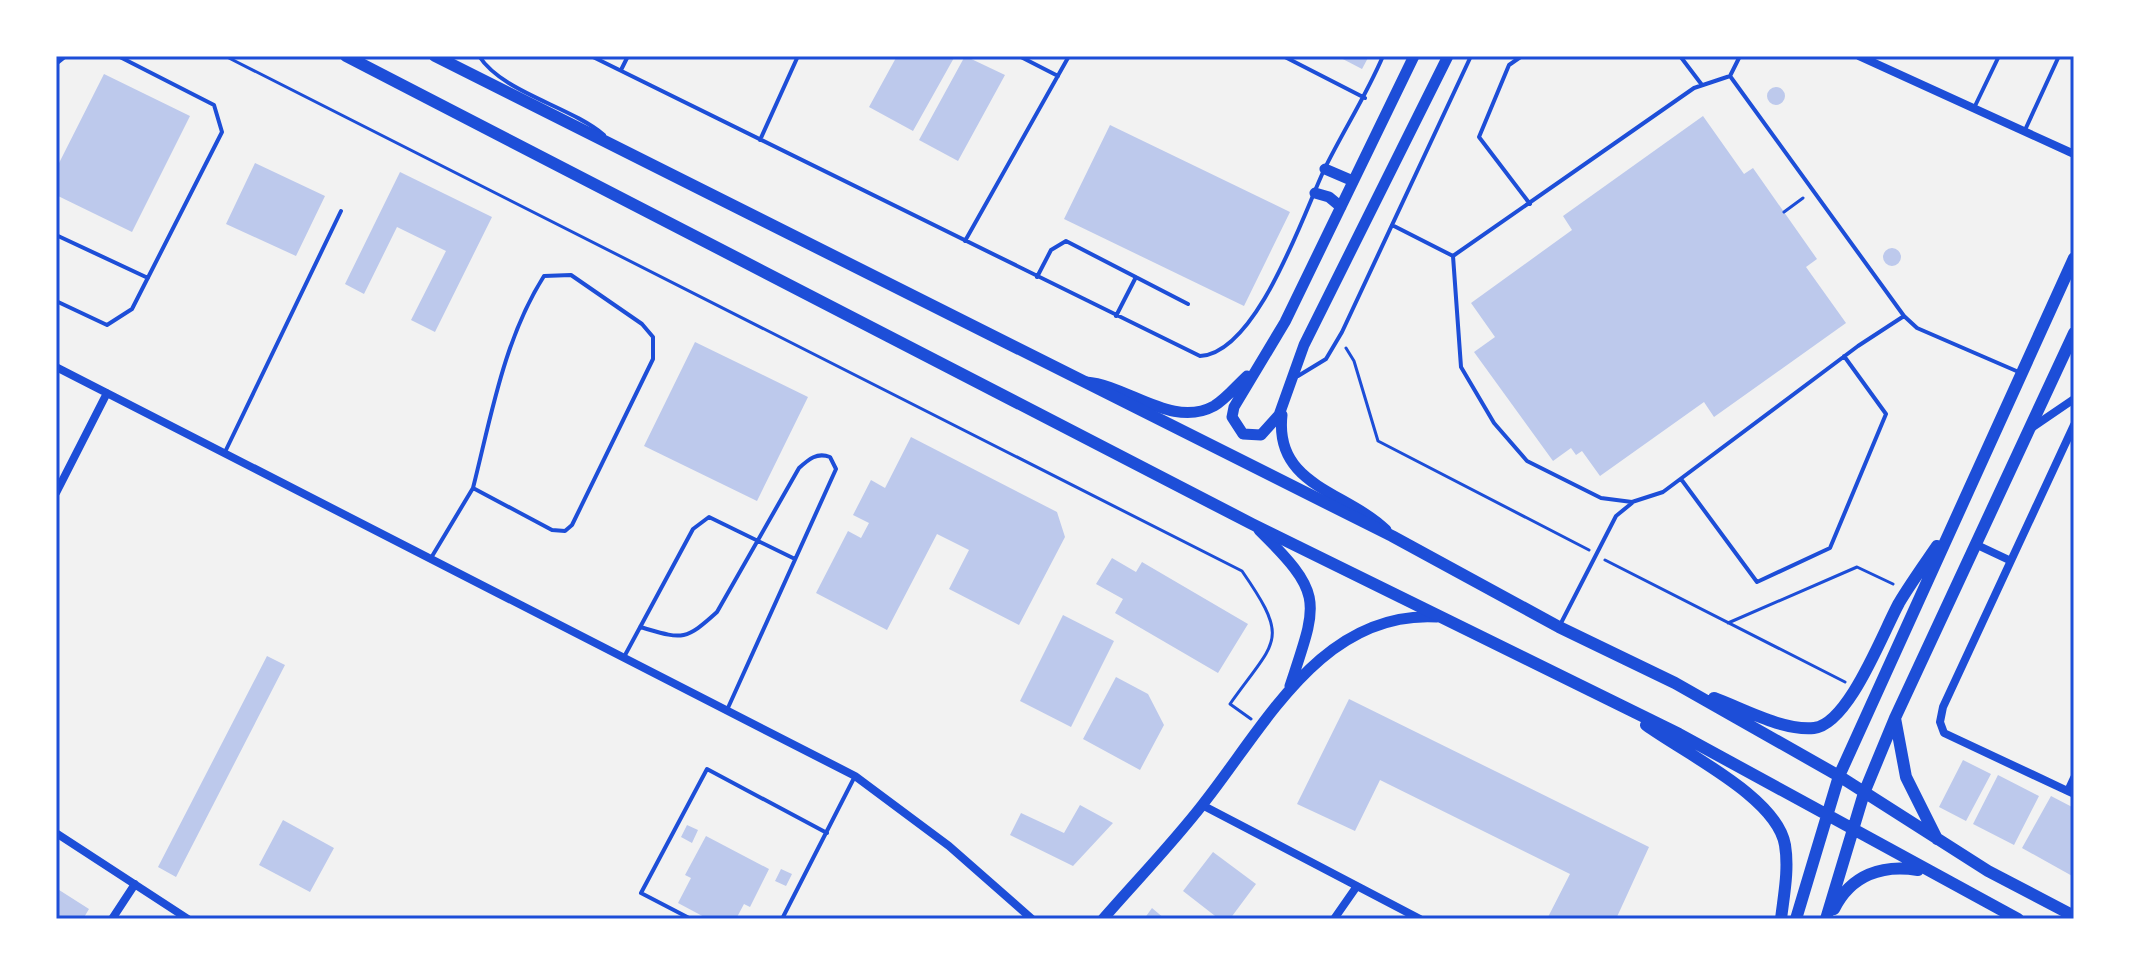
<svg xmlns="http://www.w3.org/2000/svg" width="2130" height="975" viewBox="0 0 2130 975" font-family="'Roboto Condensed',sans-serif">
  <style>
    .building { fill: #bdc9ec }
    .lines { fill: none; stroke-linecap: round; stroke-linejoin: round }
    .path { stroke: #1d4ed8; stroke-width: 3 }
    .service { stroke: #1d4ed8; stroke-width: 4 }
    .minor { stroke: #1d4ed8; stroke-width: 8 }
    .tertiary { stroke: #1d4ed8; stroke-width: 11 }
    .secondary { stroke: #1d4ed8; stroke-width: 12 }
    .neatline { fill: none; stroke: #1d4ed8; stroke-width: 3 }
  </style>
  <rect width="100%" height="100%" fill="#f2f2f2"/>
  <path class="building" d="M897 56H955L913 131 869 107Z
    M965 56 1005 75 958 161 919 140Z
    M1337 56H1369L1362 69Z
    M104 74 190 116 132 232 56 195V169Z
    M1767 96a9 9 0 1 1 18 0a9 9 0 1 1-18 0Z
    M1703 116 1744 174 1753 168 1817 259 1806 267 1846 323 1714 417 1704 402 1600 476 1582 451 1576 455 1571 448 1553 461 1474 352 1495 337 1471 303 1572 230 1563 216Z
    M1110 125 1290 212 1244 306 1064 219Z
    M255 163 325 196 296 256 226 224Z
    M400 172 492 217 435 332 411 320 446 251 397 227 364 294 345 284Z
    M1883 257a9 9 0 1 1 18 0a9 9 0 1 1-18 0Z
    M695 342 808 397 757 501 644 446Z
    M911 437 1057 512 1065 537 1019 625 949 589 969 550 937 534 887 630 816 593 848 531 861 538 869 523 853 515 871 480 885 488Z
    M1112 558 1136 572 1142 562 1248 624 1218 673 1115 613 1123 599 1096 584Z
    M1063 615 1114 641 1071 727 1020 701Z
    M267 656 285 665 176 877 158 867Z
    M1116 677 1148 694 1164 725 1140 770 1083 739Z
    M1349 699 1649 847 1616 919H1547L1570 874 1380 780 1355 831 1297 804Z
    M1963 760 1991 774 1966 821 1939 807Z
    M1998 775 2039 796 2014 845 1973 824Z
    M2051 796 2074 808V877L2022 848Z
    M1080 805 1113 823 1073 866 1010 835 1021 813 1064 833Z
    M283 820 334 848 310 892 259 865Z
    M687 825 698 830 692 843 681 837Z
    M706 836 769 869 750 907 744 904 736 919H708L678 903 691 878 685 875Z
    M1213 852 1256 884 1230 919H1219L1183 891Z
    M781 869 792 874 786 886 775 881Z
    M56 888 89 909 83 919H56Z
    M1152 908 1165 919H1144Z"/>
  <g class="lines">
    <path class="path" d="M225 56 1242 571C1291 642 1276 639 1230 704L1251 719
      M1784 212 1803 198
      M1346 348 1354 361 1378 441 1589 550
      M1605 560 1845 682
      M1728 623 1857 567 1893 584"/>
    <path class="service" d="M479 56C503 93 570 106 604 135
      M591 56 1200 356C1257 353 1303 215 1324 170 1343 131 1366 96 1383 56
      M1019 56 1058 76
      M1283 56 1365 98
      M1522 56 1509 65 1479 137 1530 204
      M1680 56 1702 85
      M1740 56 1730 76 1904 316 1917 328 2021 373
      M56 64 66 56
      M621 70 628 56
      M1975 106 1999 56
      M2025 130 2059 56
      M760 140 798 56
      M1392 225 1453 256 1461 367 1494 423 1527 461 1601 498 1632 502 1663 492 1858 346 1904 316
      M56 235 148 278
      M965 241 1069 56
      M1453 256 1694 88 1730 76
      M1037 277 1051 250 1066 241 1188 304
      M56 301 107 325 132 309 222 132 214 105 118 56
      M1116 316 1136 277
      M1298 376 1326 359 1342 332 1471 56
      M225 452 341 211
      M1681 479 1757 582 1830 548 1886 414 1844 356
      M431 558 473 488 552 530 565 531 572 525 653 359V337L642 324 571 275 544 276C504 339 491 417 473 488
      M1560 625 1616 516 1632 503
      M640 627C682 639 684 642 717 612L799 468C809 459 817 452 830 457L836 469 727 710
      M624 657 693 529 709 517 795 559
      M691 919 641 893 707 769 827 833
      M782 919 854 778"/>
    <path class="minor" d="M1859 56 2074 154
      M56 367 855 776 949 846 1032 919
      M2074 425 1943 707 1940 722 1944 733 2074 794
      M2033 427 2074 399
      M56 493 107 393
      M1975 544 2009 560
      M2068 791 2074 778
      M1202 805 1420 919
      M56 833 188 919
      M112 919 135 884
      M1334 919 1357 886"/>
    <path class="tertiary" d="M1414 56 1285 322 1234 407 1232 417 1243 434 1261 435 1279 415 1304 345 1448 56
      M1325 169 1353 181
      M1315 193 1329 197 1341 207
      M1086 382C1128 385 1172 429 1214 406 1226 399 1236 386 1247 376
      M1282 415C1274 486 1346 491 1386 530
      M1259 530C1325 595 1318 601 1290 686
      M1103 919C1136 881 1172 844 1203 804 1265 726 1322 610 1437 617"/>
    <path class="secondary" d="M346 56 1252 524 1679 734 2018 919
      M435 56 1392 536 1559 627 1675 683 1839 776 1988 871 2074 916
      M1714 698C1744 709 1782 731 1814 728 1849 724 1883 632 1899 603 1911 583 1924 565 1937 546
      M1895 718 1906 777 1937 839
      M1646 725C1684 753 1777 797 1785 845 1789 869 1784 894 1781 919
      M1834 909C1851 875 1882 864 1918 870
      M1796 919 1839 776 2074 258
      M1826 919 1864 793 1895 718 2074 333"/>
  </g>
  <rect width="2130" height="975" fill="none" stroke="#ffffff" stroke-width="116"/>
  <rect x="58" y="58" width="2014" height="859" class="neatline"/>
</svg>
